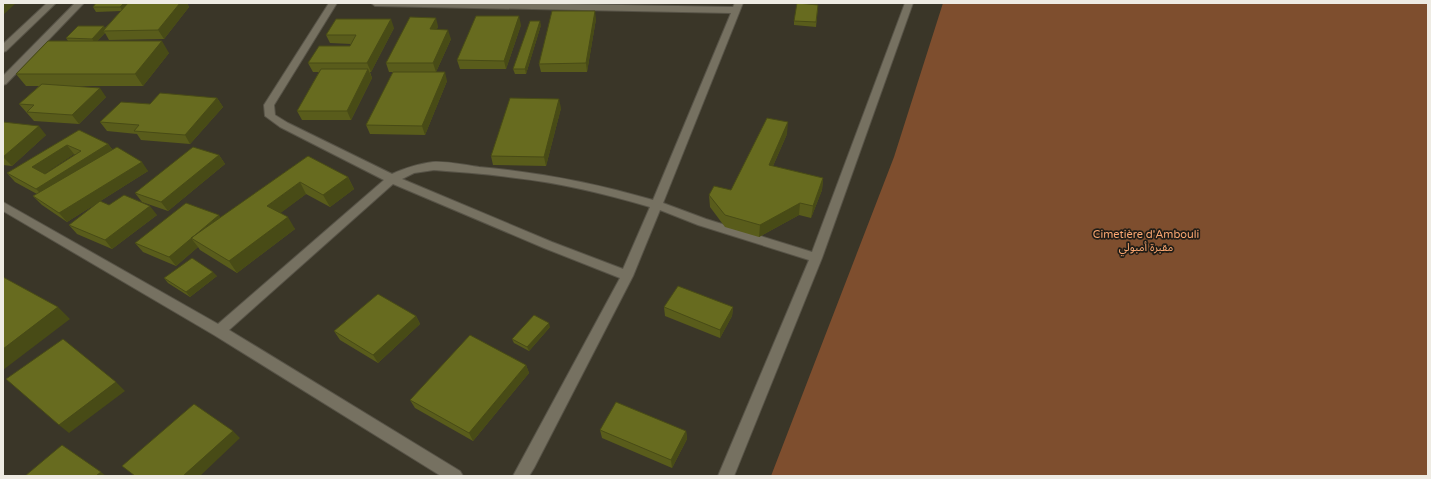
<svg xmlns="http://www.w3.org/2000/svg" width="1431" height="479" viewBox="0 0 1431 479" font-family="'Varela Round','Noto Sans Arabic',sans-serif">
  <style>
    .green { fill: #7e4e2e }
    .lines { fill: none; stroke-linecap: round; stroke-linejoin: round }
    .minor-casing { stroke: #575347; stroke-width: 2 }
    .minor { fill: #767161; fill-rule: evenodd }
    .wall { fill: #595c1b; fill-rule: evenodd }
    .shaded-wall { fill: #484b16 }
    .building { fill: #676b1f; stroke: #484b16; fill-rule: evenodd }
    .labels { text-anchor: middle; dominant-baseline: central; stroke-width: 3.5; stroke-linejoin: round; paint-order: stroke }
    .park-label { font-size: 11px; fill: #fba771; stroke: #201d17 }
  </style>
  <rect width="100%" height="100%" fill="#3a3628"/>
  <path class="green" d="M943 3H1428V476H771L894 157Z"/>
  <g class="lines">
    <g class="minor-casing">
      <path id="minor" d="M47 3H56L6 51 3 52V44Z
        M75 3H84L6 84 3 85V76Z
        M329 3H337L274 105 275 115 288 123 392 174C405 168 418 164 433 162 447 161 464 165 479 167 538 172 595 183 653 200L731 13 375 6 371 3H511L733 7 735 3H743L663 203 706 219 812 252 905 3H913L822 258 734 476H718L809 260 698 225 660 210 633 276 534 468 529 476H513L620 278 544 248 393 184 229 330 460 471 463 476H441L214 335 3 211V202L218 324 384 180 280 127 265 116 264 105ZM434 170C461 172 489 174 516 178 561 183 606 194 650 207L623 269 552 242 402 179 414 173Z"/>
    </g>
    <use href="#minor" class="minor"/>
  </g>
  <path class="wall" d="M96 3H187L189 7 164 39 109 40 105 33 97 41 169 53 143 86H78L106 97 79 124 34 121 19 104 39 86H26L16 74 68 41 66 38 105 28 121 11 96 12 93 7Z
    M818 5 816 27 794 25V21Z
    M596 19 587 72H541L539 64Z
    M521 25 506 69H460L457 60Z
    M541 25 526 74H515L513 69Z
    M438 26 437 29 451 39 436 72 447 81 425 135 370 134 366 125 393 72H389L386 63Z
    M394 28 371 72H370L372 78 351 120H302L297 111 319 72H313L308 63 350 46 351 44 330 43 326 35Z
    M217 98 223 107 190 144 141 140 137 134 107 131 100 122 150 104Z
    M561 108 546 166 493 165 491 156Z
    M3 122 46 135 12 166 3 165Z
    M79 130 108 144 112 149 148 171 67 222 42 205 33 196 37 194 15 182 7 173ZM74 154 75 155 45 174V173Z
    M787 134 773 166 823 178 822 190 811 218 799 215 759 237 725 227 710 207 709 195 731 190Z
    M219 155 225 164 168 211 142 202 135 193Z
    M308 156 348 177 354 189 330 207 306 194 280 213 295 229 237 273 200 250 198 247 176 266 143 252 135 243 220 218Z
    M109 205 157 215 112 249 77 234 69 225Z
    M217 276 190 297 168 283 164 278Z
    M664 307H733L732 316 720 338 665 316Z
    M416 316 420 324 378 363 340 340 334 331Z
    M550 327 529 351 514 343 512 339Z
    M526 365 529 373 473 441 415 408 410 400Z
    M600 430 686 431 687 439 672 468 602 438Z"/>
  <path class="shaded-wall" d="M3 3H16L3 15Z
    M124 3H131L123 11 120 7Z
    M180 3H187L189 7 164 39 158 30Z
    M595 11 596 19 587 72 586 63Z
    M519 16 521 25 506 69 504 61Z
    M436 18 438 26 433 38 430 29Z
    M391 19 394 28 371 72 367 63Z
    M540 21 541 25 526 74 525 69Z
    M104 26 107 31H103L105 33 95 43 92 39Z
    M448 30 451 39 436 72 433 63Z
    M162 41 169 53 143 86 135 74Z
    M368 69 372 78 351 120 347 111Z
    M445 72 447 81 425 135 422 126Z
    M100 88 106 97 79 124 72 115Z
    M217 98 223 107 190 144 185 135Z
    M559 99 561 108 546 166 544 157Z
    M788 122 787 134 768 177 769 165Z
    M39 126 46 135 12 166 3 157Z
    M108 144 115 153 45 198 36 189Z
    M67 145 74 154 40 177 32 167Z
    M219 155 225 164 168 211 161 202Z
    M142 162 148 171 67 222 59 213Z
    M348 177 354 189 330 207 323 195Z
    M823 178 822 190 811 218 813 206Z
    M300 182 306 194 274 218 267 206Z
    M800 203 799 215 759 237 760 225Z
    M150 206 157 215 112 249 105 240Z
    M219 215 225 224 192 238Z
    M288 217 295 229 237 273 229 261Z
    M191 238 198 247 176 266 169 257Z
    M213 272 217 276 190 297 186 292Z
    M58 307 70 319 3 370V349Z
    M733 307 732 316 720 338V330Z
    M416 316 420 324 378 363 373 355Z
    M549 323 550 327 529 351 527 347Z
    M526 365 529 373 473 441 469 433Z
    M116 382 125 391 69 433 59 425Z
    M233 431 240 438 200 476H183Z
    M686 431 687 439 672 468 671 460Z
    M101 472 106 476H96Z"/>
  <path class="building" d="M96 3H124L120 7H93Z
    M128 3H180L158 30 103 31Z
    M797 3 818 5 816 22 794 21Z
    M552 11H595L586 63 539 64Z
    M476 16H519L504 61 457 60Z
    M410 17 436 18 430 29 448 30 433 63H386Z
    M336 19H391L367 63H308L319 46H350L356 35H326Z
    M530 21H540L525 69H513Z
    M78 26H104L92 39 66 38Z
    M48 41H162L135 74H16Z
    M321 69H368L347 111H297Z
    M393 72H445L422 126 366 125Z
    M42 84 100 88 72 115 27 112 34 105 19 104Z
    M160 93 217 98 185 135 134 131 139 125 100 122 121 102 150 104Z
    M510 98 559 99 544 157 491 156Z
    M767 118 788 122 769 165 823 178 813 206 800 203 760 225 725 215 709 195 714 186 731 190Z
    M3 122 39 126 3 157Z
    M79 130 108 144 36 189 7 173ZM67 145 81 151 45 174 32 167Z
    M117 147 142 162 59 213 33 196Z
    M193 147 219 155 161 202 135 193Z
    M308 156 348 177 323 195 300 182 267 206 288 217 229 261 191 238Z
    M124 195 150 206 105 240 69 225 100 201 109 205Z
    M186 203 219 215 169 257 135 243Z
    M192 258 213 272 186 292 164 278Z
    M3 277 58 307 3 349Z
    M678 286 733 307 720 330 664 307Z
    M378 294 416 316 373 355 334 331Z
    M534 315 549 323 527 347 512 339Z
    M470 335 526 365 469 433 410 400Z
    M63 339 116 382 59 425 6 379Z
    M616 402 686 431 671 460 600 430Z
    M194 404 233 431 183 476H135L122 466Z
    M62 445 101 472 96 476H25Z"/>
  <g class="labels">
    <g class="park-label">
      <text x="1146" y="234">Cimetière d'Ambouli<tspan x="1146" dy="13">مقبرة أمبولي</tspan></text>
    </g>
  </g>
  <rect width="1431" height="479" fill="none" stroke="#eeebe3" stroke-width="8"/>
</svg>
